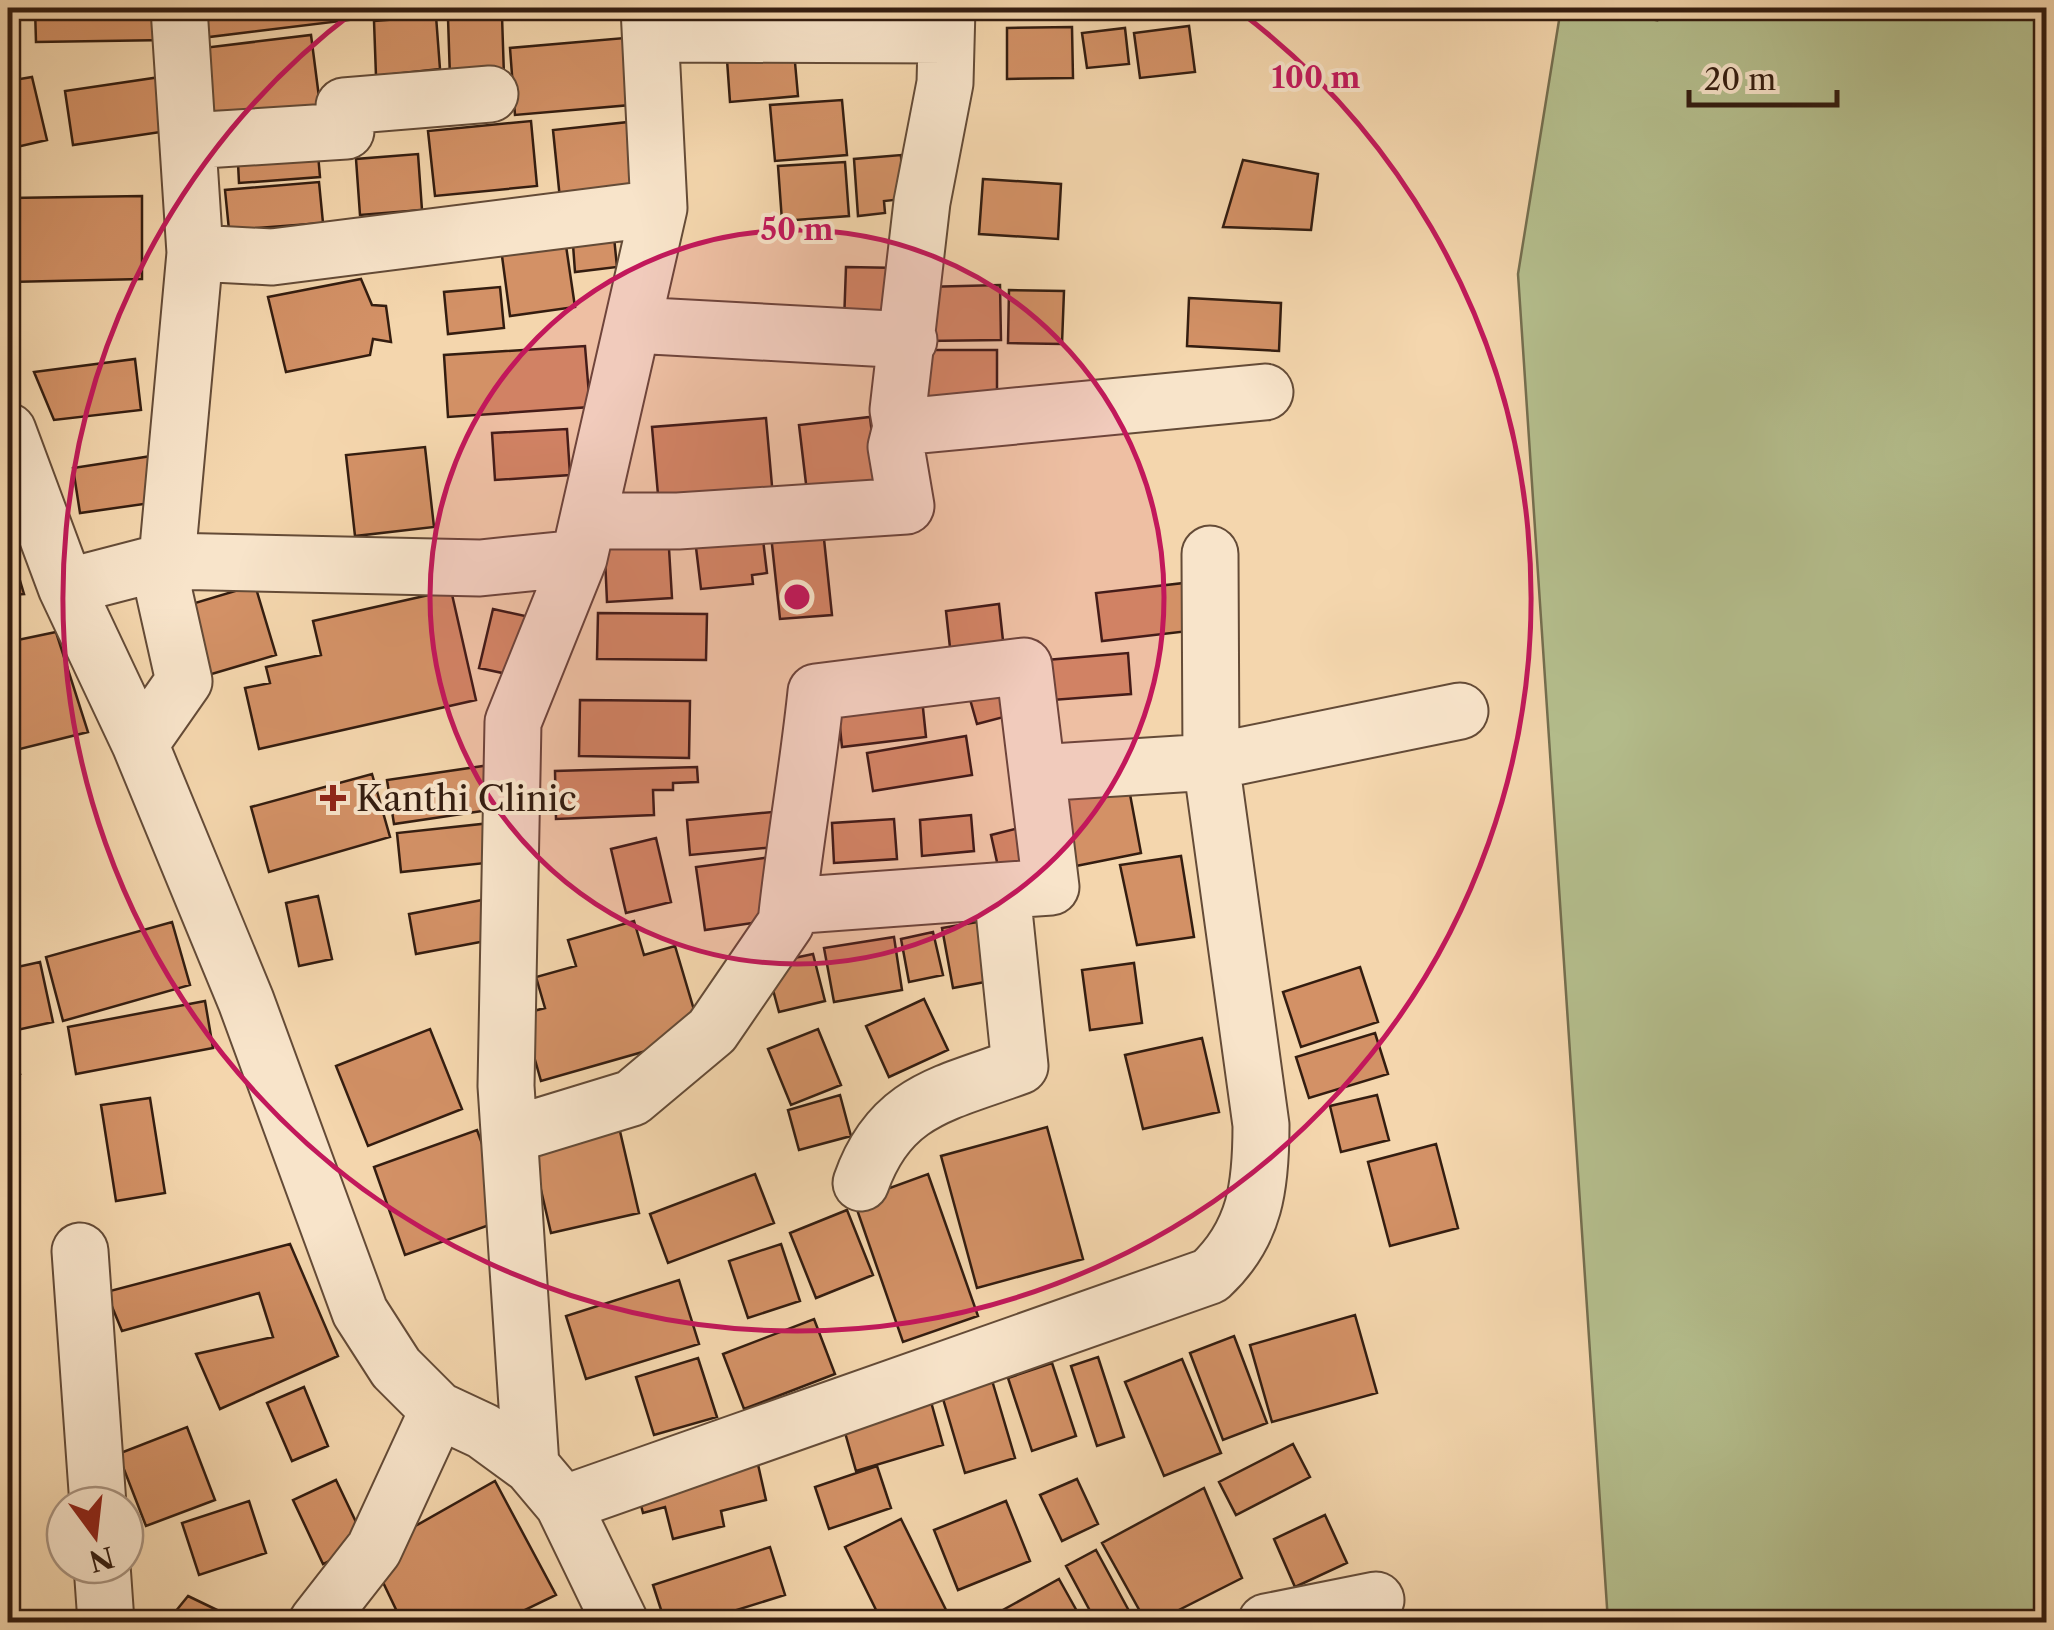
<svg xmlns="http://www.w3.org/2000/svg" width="2054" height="1630" viewBox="0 0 2054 1630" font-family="'Libre Caslon Text',serif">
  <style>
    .green { fill: #b5bf8e; stroke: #746e4f; stroke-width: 2.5 }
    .building { fill: #d39166; stroke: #341d10; stroke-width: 2.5 }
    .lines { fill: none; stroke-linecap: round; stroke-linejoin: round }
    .minor-casing { stroke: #644b37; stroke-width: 59 }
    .minor { stroke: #f8e4ca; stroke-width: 55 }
    .ring { fill: none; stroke: #c2185b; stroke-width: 5 }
    .poi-dot { fill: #8f2418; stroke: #f8e4ca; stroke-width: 4 }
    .labels { text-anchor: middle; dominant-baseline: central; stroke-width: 8; stroke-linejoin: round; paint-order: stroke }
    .poi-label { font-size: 35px; fill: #341d10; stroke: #f8e4ca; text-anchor: start }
    .centre { fill: #c2185b; stroke: #f8e4ca; stroke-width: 5 }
    .ring-label { font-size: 30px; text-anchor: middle; font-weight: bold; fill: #c2185b; stroke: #f8e4ca; stroke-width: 8; stroke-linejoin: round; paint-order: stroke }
  </style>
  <rect width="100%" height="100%" fill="#f4d6ad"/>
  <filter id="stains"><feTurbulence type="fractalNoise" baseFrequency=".002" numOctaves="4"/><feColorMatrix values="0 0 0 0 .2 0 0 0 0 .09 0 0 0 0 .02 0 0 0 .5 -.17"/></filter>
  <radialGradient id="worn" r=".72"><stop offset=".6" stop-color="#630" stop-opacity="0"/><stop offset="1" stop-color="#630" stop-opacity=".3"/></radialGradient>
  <path class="green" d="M1561 8H2046V1622H1608L1518 274Z"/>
  <path class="building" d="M35 8H167L168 40 36 42Z
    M205 8H347L349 20 209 37Z
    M1558 8H1657V20Z
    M436 16 440 69 376 76 374 21Z
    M502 16 504 76 450 78 448 18Z
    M1189 26 1195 72 1140 78 1134 33Z
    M1072 27 1073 78 1007 79V28Z
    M1125 28 1129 64 1087 68 1082 33Z
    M311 35 320 105 212 119 203 48Z
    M636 37 642 104 515 115 510 48Z
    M793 40 798 96 730 102 726 46Z
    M167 76 174 130 73 145 65 91Z
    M32 77 47 140 8 149V81Z
    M842 100 847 155 775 161 770 105Z
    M531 121 537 186 435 196 428 131Z
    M638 121 645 190 560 199 553 130Z
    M317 143 320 177 239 183 238 163Z
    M418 154 422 210 360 215 356 159Z
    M901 155 903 199 884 201 885 213 858 216 854 159Z
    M1243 160 1318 174 1311 230 1223 227Z
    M845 162 849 216 782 221 778 166Z
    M983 179 1061 184 1058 239 979 234Z
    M319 182 323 223 229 230 225 190Z
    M142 196V279L9 282V198Z
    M613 227 617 267 575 272 572 231Z
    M564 232 575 307 510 316 500 241Z
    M846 267 902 268 900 324 844 322Z
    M361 279 372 305 386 306 391 342 373 339 370 355 286 372 268 297Z
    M1000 285 1001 340 925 341 924 287Z
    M500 287 504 328 448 334 444 292Z
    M1009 290 1064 291 1062 344 1008 343Z
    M1189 298 1281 303 1279 351 1187 346Z
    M585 346 590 407 448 417 444 355Z
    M921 350H997V405H922Z
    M135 359 141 410 54 420 34 372Z
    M870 417 878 484 807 492 799 425Z
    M766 418 773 497 659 506 652 427Z
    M567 429 570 475 495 480 492 433Z
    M425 447 434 527 355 536 346 455Z
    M158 455 165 501 80 513 73 468Z
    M822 520 832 615 780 619 770 526Z
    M761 523 767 573 752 575 753 584 701 589 694 531Z
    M668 532 672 598 607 602 604 535Z
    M8 540 24 594 8 595Z
    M1184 583 1189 631 1102 641 1096 593Z
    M255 585 276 655 205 676 185 606Z
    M451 590 476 700 259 749 245 688 270 683 266 667 321 655 313 621Z
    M999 604 1005 659 952 666 946 611Z
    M493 609 534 618 521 677 479 668Z
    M598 613 707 614 706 660 597 659Z
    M56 632 88 732 8 752V642Z
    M1128 653 1131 694 1039 701 1035 661Z
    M1009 673 1019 713 977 724 966 685Z
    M921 689 926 737 842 747 837 699Z
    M580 700 690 701 689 758 579 756Z
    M966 736 972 775 873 791 867 753Z
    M490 765 496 809 394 824 387 780Z
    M697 767 698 782 673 783V790H653L654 815 556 819 555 771Z
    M1126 773 1141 853 1071 867 1055 787Z
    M372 774 390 837 269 872 251 807Z
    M783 811 786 846 690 855 687 820Z
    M971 815 974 851 922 856 920 820Z
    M894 819 897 859 834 863 832 823Z
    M491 823 495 862 401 872 397 833Z
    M1031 825 1040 863 999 871 991 835Z
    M656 838 671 902 626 913 611 849Z
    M1181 856 1194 937 1137 945 1120 865Z
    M771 857 780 919 705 930 696 867Z
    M318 896 332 959 299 966 286 903Z
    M482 900 491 940 416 954 409 914Z
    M995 919 1001 979 953 988 942 928Z
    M634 921 644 955 675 946 697 1020 660 1047 541 1081 522 1014 545 1008 536 977 576 966 568 940Z
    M172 922 190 985 63 1021 46 957Z
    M933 932 943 975 909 982 901 939Z
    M894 937 902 990 834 1002 824 948Z
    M813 954 825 1001 779 1012 766 964Z
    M40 962 53 1022 8 1032V969Z
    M1134 963 1142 1023 1090 1030 1082 970Z
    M1360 967 1378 1022 1301 1047 1283 992Z
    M924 999 948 1050 889 1077 866 1026Z
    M205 1001 213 1048 76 1074 68 1027Z
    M430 1029 462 1109 368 1146 336 1066Z
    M818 1029 841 1085 791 1105 768 1049Z
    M1375 1033 1388 1074 1309 1098 1296 1057Z
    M1202 1038 1219 1112 1143 1129 1125 1055Z
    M11 1042 20 1074 8 1077V1043Z
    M840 1095 851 1136 799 1150 788 1110Z
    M1377 1095 1389 1140 1341 1152 1330 1106Z
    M150 1098 165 1193 116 1201 101 1105Z
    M619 1127 639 1213 551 1233 531 1147Z
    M1047 1127 1083 1259 977 1288 941 1156Z
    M477 1130 509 1218 405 1255 374 1167Z
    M1436 1144 1458 1228 1390 1246 1368 1162Z
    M755 1174 774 1223 668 1263 650 1214Z
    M928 1174 978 1316 903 1342 854 1201Z
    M847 1210 873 1275 816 1298 790 1233Z
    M290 1244 338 1356 220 1409 196 1354 273 1337 259 1293 122 1331 106 1292Z
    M781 1244 800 1301 748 1318 729 1261Z
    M679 1280 699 1344 586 1379 566 1316Z
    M1355 1315 1377 1393 1272 1422 1250 1345Z
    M814 1319 835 1374 744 1409 723 1354Z
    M1234 1336 1267 1423 1223 1440 1190 1353Z
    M1098 1357 1124 1437 1097 1446 1071 1366Z
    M698 1358 717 1417 654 1435 636 1377Z
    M1182 1359 1221 1453 1164 1476 1125 1382Z
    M1052 1363 1076 1436 1032 1451 1008 1378Z
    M991 1377 1015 1458 965 1473 941 1392Z
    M304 1387 328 1446 292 1461 267 1403Z
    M928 1391 943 1445 856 1471 840 1415Z
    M187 1427 215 1500 146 1526 118 1454Z
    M1293 1444 1310 1477 1236 1515 1219 1482Z
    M757 1460 766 1500 721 1511 724 1526 673 1539 665 1507 643 1513 637 1490Z
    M877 1466 891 1508 829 1529 815 1487Z
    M1077 1479 1098 1524 1062 1541 1040 1495Z
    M336 1480 366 1543 323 1564 293 1500Z
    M495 1481 556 1595 500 1622H402L380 1576 410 1529Z
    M1204 1488 1242 1578 1155 1622H1146L1102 1543Z
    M249 1501 266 1553 199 1575 182 1523Z
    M1006 1501 1030 1561 958 1590 934 1530Z
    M1325 1515 1347 1563 1295 1587 1274 1539Z
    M901 1519 946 1610 921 1622H882L845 1547Z
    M770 1547 785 1595 698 1622H665L653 1585Z
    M1096 1550 1135 1622H1096L1066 1566Z
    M1059 1579 1083 1622H981Z
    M188 1596 242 1622H167Z"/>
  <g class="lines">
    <g class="minor-casing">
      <path id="minor" d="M652 34 946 35
        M188 141 346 131 344 106 490 94
        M195 253 272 257 659 208
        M633 325 909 340
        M901 427 1265 392
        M8 431 66 587 140 744 246 1001 360 1312 396 1368 438 1410 483 1431 531 1466 563 1504 620 1622
        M588 521H678L906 506 896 447 901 427 898 410 922 202 945 83 947 8
        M66 587 166 561 480 568 579 558
        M140 744 184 681 164 592 195 253 179 8
        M1037 773 1211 762 1460 711
        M511 1135 632 1098 712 1031 786 923C794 846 808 769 816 692L1024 666 1051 887 788 906
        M861 1183C890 1100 945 1094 1020 1066L1002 891
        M80 1251 98 1505
        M531 1466 506 1086 513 722 579 558 659 208 649 8
        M563 1504 1210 1276C1256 1233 1261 1185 1261 1125L1211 762 1210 554
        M102 1565 106 1622
        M317 1622 374 1549 438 1410
        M1266 1622 1376 1600"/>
    </g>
    <use href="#minor" class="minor"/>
  </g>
  <circle cx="797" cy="597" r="367" fill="#c2185b" fill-opacity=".12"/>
  <g class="ring">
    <circle cx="797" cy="597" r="367"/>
    <path d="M1239 11A734 734 0 1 1 355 11"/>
  </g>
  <path class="poi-dot" d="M328 783h10v10h10v10h-10v10h-10v-10h-10v-10h10z"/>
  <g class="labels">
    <g class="poi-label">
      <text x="356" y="798">Kanthi Clinic</text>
    </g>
  </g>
  <circle cx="797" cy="597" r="15" class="centre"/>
  <g class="ring-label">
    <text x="1316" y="88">100 m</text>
    <text x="797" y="240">50 m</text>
  </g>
  <rect width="2054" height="1630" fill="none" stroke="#f4d6ad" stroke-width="40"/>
  <rect x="10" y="10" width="2034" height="1610" fill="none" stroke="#341d10" stroke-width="5"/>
  <rect x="20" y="20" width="2014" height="1590" fill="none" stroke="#341d10" stroke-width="2.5"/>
  <g transform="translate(95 1535) rotate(165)"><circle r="48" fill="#f8e4ca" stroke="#aa9480" stroke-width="2.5"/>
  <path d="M0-8L18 38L0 25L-18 38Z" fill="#8f2418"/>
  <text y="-15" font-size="28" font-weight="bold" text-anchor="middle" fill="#341d10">N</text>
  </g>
  <path d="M1689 90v15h148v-15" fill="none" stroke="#341d10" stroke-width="5"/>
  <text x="1704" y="90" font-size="30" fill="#341d10" stroke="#f8e4ca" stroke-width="8" paint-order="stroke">20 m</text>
  <rect width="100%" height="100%" filter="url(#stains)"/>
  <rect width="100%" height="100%" fill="url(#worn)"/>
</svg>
